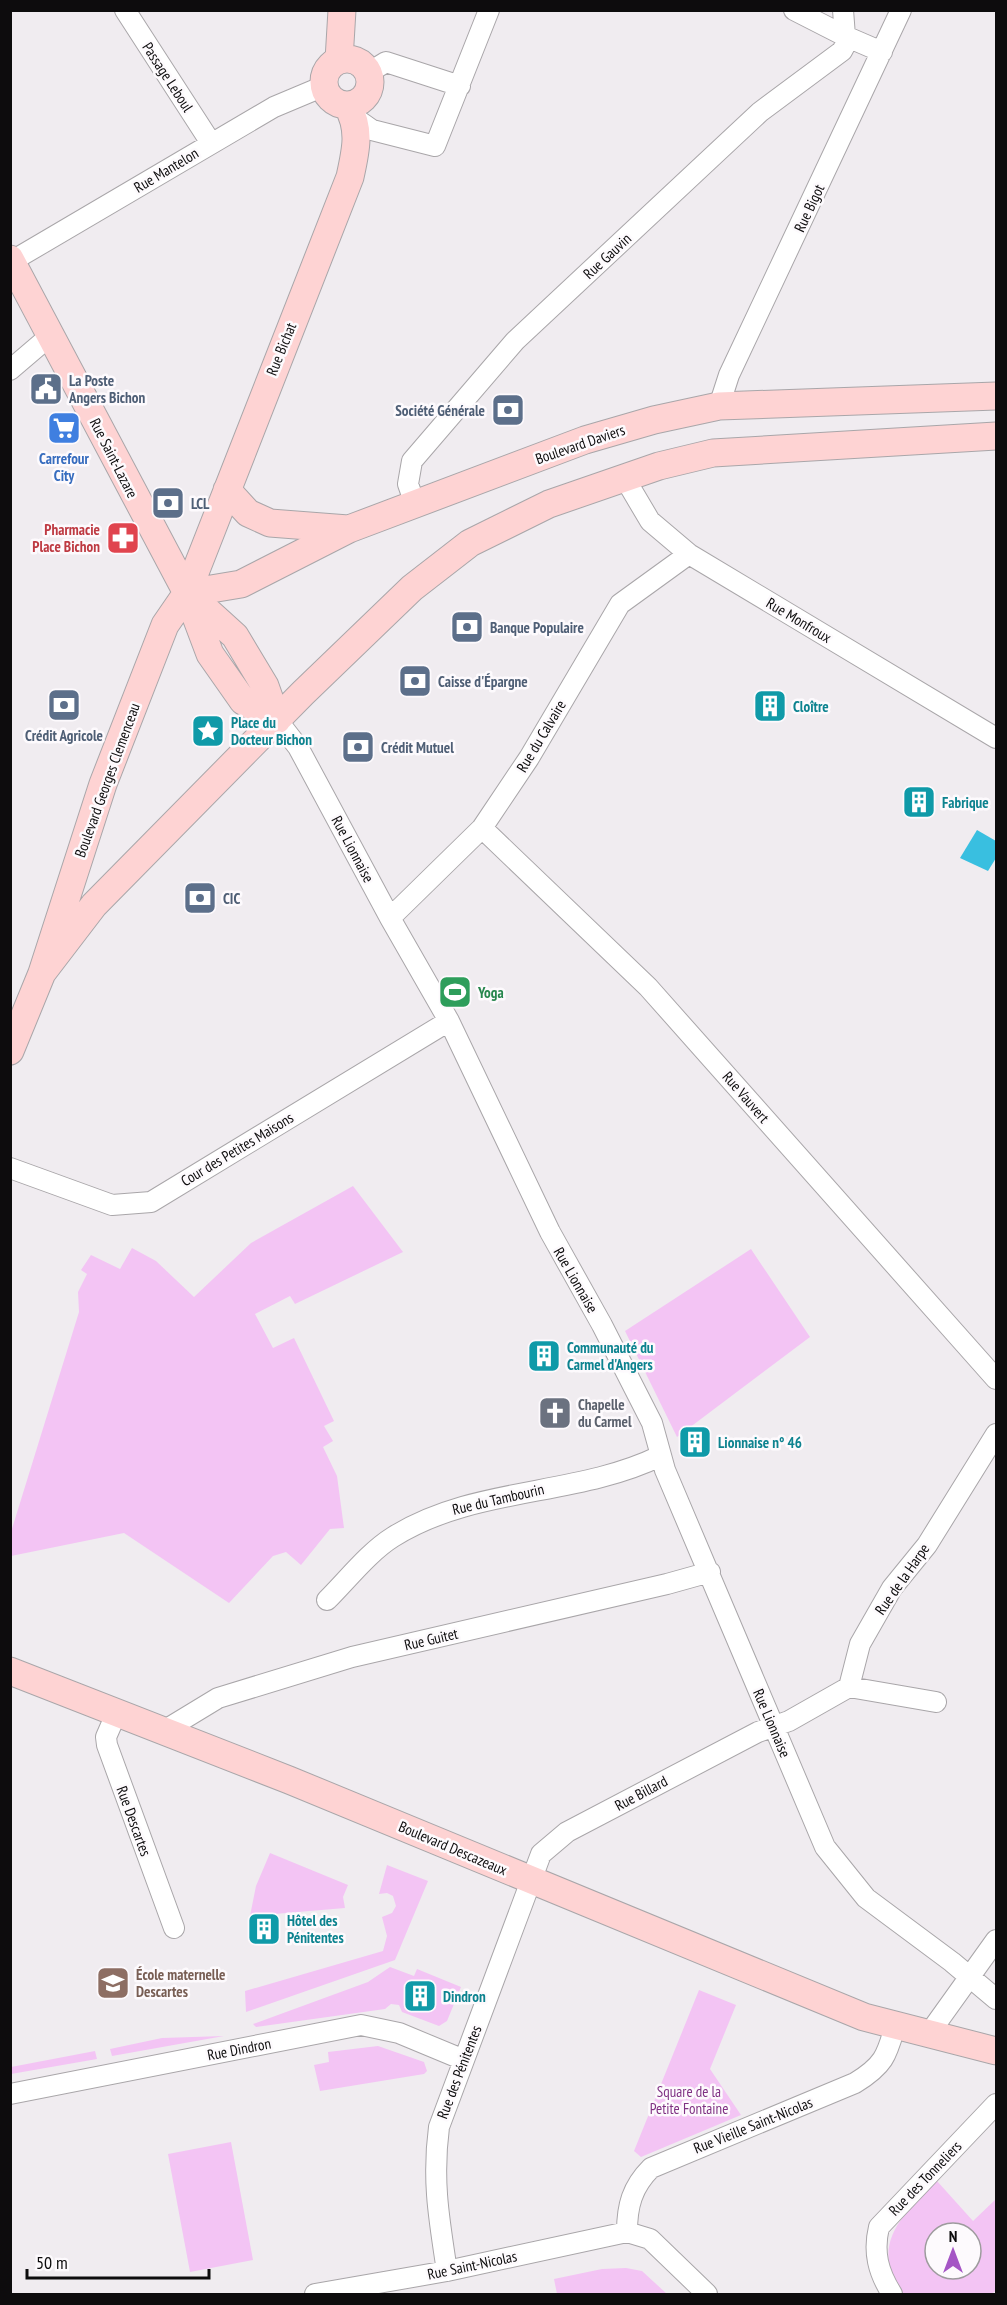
<svg xmlns="http://www.w3.org/2000/svg" width="1007" height="2305" viewBox="0 0 1007 2305" font-family="'PT Sans Narrow',sans-serif">
  <style>
    .green { fill: #f3c4f4; fill-rule: evenodd }
    .water { fill: #39bfe0 }
    .lines { fill: none; stroke-linecap: round; stroke-linejoin: round }
    .street-casing { stroke: #a9a6a9; stroke-width: 22 }
    .secondary-casing { stroke: #a9a6a9; stroke-width: 29 }
    .street { stroke: #fff; stroke-width: 20 }
    .secondary { stroke: #fed3d3; stroke-width: 27 }
    .labels { text-anchor: middle; dominant-baseline: central; stroke-width: 5; stroke-linejoin: round; paint-order: stroke }
    .street-label { font-size: 15px; fill: #0d0c0d; stroke: #fdfafd }
    .service-label { font-size: 15px; font-weight: bold; fill: #4e5e75; stroke: #fdfafd; text-anchor: start }
    .shop-label { font-size: 15px; font-weight: bold; fill: #366cbe; stroke: #fdfafd }
    .health-label { font-size: 15px; font-weight: bold; fill: #be3a42; stroke: #fdfafd; text-anchor: end }
    .culture-label { font-size: 15px; font-weight: bold; fill: #0d838f; stroke: #fdfafd; text-anchor: start }
    .leisure-label { font-size: 15px; font-weight: bold; fill: #27864d; stroke: #fdfafd; text-anchor: start }
    .worship-label { font-size: 15px; font-weight: bold; fill: #5b616d; stroke: #fdfafd; text-anchor: start }
    .education-label { font-size: 15px; font-weight: bold; fill: #785e54; stroke: #fdfafd; text-anchor: start }
    .park-label { font-size: 15px; fill: #7f3183; stroke: #fdfafd }
  </style>
  <rect width="100%" height="100%" fill="#f0ecf0"/>
  <path class="green" d="M353 1186 403 1252 295 1304 290 1296 255 1314 273 1348 294 1338 334 1421 324 1426 333 1441 323 1447 337 1476 344 1528 330 1529 301 1565 286 1552 273 1556 229 1603 124 1533 11 1556V1532L79 1312 78 1292 87 1274 81 1270 91 1255 120 1269 132 1248 156 1261 194 1297 251 1243Z
    M751 1249 810 1337 677 1437 625 1331Z
    M270 1853 348 1885 343 1897 345 1908 250 1916 256 1886Z
    M387 1865 428 1881 395 1960 246 2012 245 1991 383 1951 387 1936 382 1917 392 1913 396 1906 393 1896 387 1893 379 1894Z
    M390 1967 414 1976 417 1969 461 1987 447 2021 439 2026 402 2012 399 2005 391 2004 385 2009 256 2027 253 2024 368 1982Z
    M699 1990 736 2005 710 2069 741 2115 641 2157 634 2151Z
    M224 2036 112 2056 110 2049 162 2038Z
    M378 2046 424 2062 427 2071 424 2074 320 2091 314 2065 329 2062 328 2052Z
    M95 2051 97 2059 11 2074V2067Z
    M231 2142 253 2260 190 2272 168 2154Z
    M937 2181 973 2221 996 2199V2291L991 2294H902C869 2244 902 2215 937 2181ZM935 2233H971V2269H935Z
    M626 2268 642 2271 667 2294H557L554 2279 602 2269Z"/>
  <path class="water" d="M977 830 996 841V858L988 871 960 858Z"/>
  <g class="lines">
    <g class="street-casing">
      <path id="street" d="M125 10 211 143
        M794 10 845 36
        M843 10 845 36 882 52
        M368 73 386 62 460 86
        M355 118 372 130 435 146 489 10
        M12 261 274 107 324 86
        M10 370 51 335
        M719 406 729 375 901 10
        M624 477 650 521 689 554 996 738
        M415 504 408 484 412 461 515 341 760 112 842 51 849 38
        M277 720 298 747 390 918 449 1021 550 1232 602 1325 652 1423 665 1470 825 1847 866 1898 952 1962 996 1999
        M482 828 648 987 996 1379
        M390 918 482 828 529 758 620 604 689 554
        M10 1168 112 1205 151 1202 449 1021
        M327 1600C348 1579 369 1552 393 1537 474 1486 576 1497 660 1456
        M849 1687 936 1702
        M116 1714 106 1737 107 1745 174 1928
        M162 1732 218 1698 352 1657 667 1584 710 1572
        M928 2035 996 1940
        M10 2094 361 2025 399 2033 464 2060
        M627 2232C627 2206 632 2187 651 2168L855 2083C883 2066 887 2056 895 2026
        M447 2271C439 2219 432 2180 439 2127L541 1854 567 1832 758 1732 789 1721 849 1687 860 1644 892 1588 927 1545 996 1434
        M315 2294 447 2271 627 2232 650 2239 707 2294
        M892 2294C878 2272 873 2252 879 2227L996 2104"/>
    </g>
    <g class="secondary-casing">
      <path id="secondary" d="M324 82a23 23 0 1 1 46 0a23 23 0 1 1-46 0Z
        M339 60 342 10
        M10 259 187 593 210 654 243 701 277 720
        M227 490 248 513 270 523 348 529
        M187 593 241 584 349 529 585 440 654 420 719 406 996 396
        M192 597 235 636 265 686 277 720
        M42 973 94 905 303 693 412 588 470 543 549 504 659 466 713 453 996 436
        M10 1051 42 973 103 784 165 625 187 593 350 177C356 150 361 129 347 105
        M10 1671 289 1780 864 2017 996 2051"/>
    </g>
    <use href="#street" class="street"/>
    <use href="#secondary" class="secondary"/>
  </g>
  <defs>
    <g id="civic-square" transform="scale(1.725)"><rect x="-9" y="-9" width="18" height="18" rx="4" fill="#5c6f8a" stroke="#fdfafd"/><path d="M-.6-6.5H3V-4.5H.6V-3L4-1V1h2V6H-6V1h2V-1L-.6-3ZM-1.2 2.5V6h2.4V2.5Z" fill="#fff"/></g>
    <g id="bank-square" transform="scale(1.725)"><rect x="-9" y="-9" width="18" height="18" rx="4" fill="#5c6f8a" stroke="#fdfafd"/><path d="M-6-4H6V4H-6ZM0-2.3a2.3 2.3 0 1 0 0 4.6a2.3 2.3 0 1 0 0-4.6Z" fill="#fff"/></g>
    <g id="supermarket-square" transform="scale(1.725)"><rect x="-9" y="-9" width="18" height="18" rx="4" fill="#3f7fe0" stroke="#fdfafd"/><path d="M-6-5.5h2.5l.6 2H6L4.5 2H-2.5L-4.4-4H-6ZM-1.5 3.2a1.3 1.3 0 1 0 .1 0ZM3 3.2a1.3 1.3 0 1 0 .1 0Z" fill="#fff"/></g>
    <g id="pharmacy-square" transform="scale(1.725)"><rect x="-9" y="-9" width="18" height="18" rx="4" fill="#e0444e" stroke="#fdfafd"/><path d="M-2-6h4v4h4v4h-4v4h-4v-4h-4v-4h4Z" fill="#fff"/></g>
    <g id="building-square" transform="scale(1.725)"><rect x="-9" y="-9" width="18" height="18" rx="4" fill="#0f9aa8" stroke="#fdfafd"/><path d="M-4-6H4V6H1V3H-1V6H-4ZM-2.5-4.3h1.7v1.8h-1.7ZM.8-4.3h1.7v1.8H.8ZM-2.5-1h1.7V.8h-1.7ZM.8-1h1.7V.8H.8Z" fill="#fff"/></g>
    <g id="sight-square" transform="scale(1.725)"><rect x="-9" y="-9" width="18" height="18" rx="4" fill="#0f9aa8" stroke="#fdfafd"/><path d="M0-6L1.8-2.2L6-1.7L2.9 1.2L3.7 5.4L0 3.3L-3.7 5.4L-2.9 1.2L-6-1.7L-1.8-2.2Z" fill="#fff"/></g>
    <g id="stadium-square" transform="scale(1.725)"><rect x="-9" y="-9" width="18" height="18" rx="4" fill="#2e9e5b" stroke="#fdfafd"/><path d="M0-5a6.5 5 0 1 0 0 10a6.5 5 0 1 0 0-10ZM-3.5-1.8h7v3.6h-7Z" fill="#fff"/></g>
    <g id="church-square" transform="scale(1.725)"><rect x="-9" y="-9" width="18" height="18" rx="4" fill="#6b7280" stroke="#fdfafd"/><path d="M-1.2-6h2.4v3.5h3.3v2.4h-3.3V6h-2.4V-.1h-3.3v-2.4h3.3Z" fill="#fff"/></g>
    <g id="school-square" transform="scale(1.725)"><rect x="-9" y="-9" width="18" height="18" rx="4" fill="#8d6e63" stroke="#fdfafd"/><path d="M0-5L7-2L0 1L-7-2ZM-4 1L0 2.5L4 1V4Q0 6-4 4Z" fill="#fff"/></g>
  </defs>
  <g fill-rule="evenodd">
    <use href="#civic-square" x="46" y="389"/>
    <use href="#bank-square" x="508" y="410"/>
    <use href="#supermarket-square" x="64" y="428"/>
    <use href="#bank-square" x="168" y="503"/>
    <use href="#pharmacy-square" x="123" y="538"/>
    <use href="#bank-square" x="467" y="627"/>
    <use href="#bank-square" x="415" y="681"/>
    <use href="#bank-square" x="64" y="705"/>
    <use href="#building-square" x="770" y="706"/>
    <use href="#sight-square" x="208" y="731"/>
    <use href="#bank-square" x="358" y="747"/>
    <use href="#building-square" x="919" y="802"/>
    <use href="#bank-square" x="200" y="898"/>
    <use href="#stadium-square" x="455" y="992"/>
    <use href="#building-square" x="544" y="1356"/>
    <use href="#church-square" x="555" y="1413"/>
    <use href="#building-square" x="695" y="1442"/>
    <use href="#building-square" x="264" y="1929"/>
    <use href="#school-square" x="113" y="1983"/>
    <use href="#building-square" x="420" y="1996"/>
  </g>
  <g class="labels">
    <g class="street-label">
      <text transform="translate(168 77) rotate(57)">Passage Leboul</text>
      <text transform="translate(166 170) rotate(-31)">Rue Mantelon</text>
      <text transform="translate(809 208) rotate(-65)">Rue Bigot</text>
      <text transform="translate(607 256) rotate(-43)">Rue Gauvin</text>
      <text transform="translate(281 349) rotate(-68)">Rue Bichat</text>
      <text transform="translate(580 444) rotate(-19)">Boulevard Daviers</text>
      <text transform="translate(114 458) rotate(63)">Rue Saint-Lazare</text>
      <text transform="translate(799 620) rotate(31)">Rue Monfroux</text>
      <text transform="translate(541 736) rotate(-59)">Rue du Calvaire</text>
      <text transform="translate(107 780) rotate(-70)">Boulevard Georges Clemenceau</text>
      <text transform="translate(353 849) rotate(62)">Rue Lionnaise</text>
      <text transform="translate(746 1097) rotate(49)">Rue Vauvert</text>
      <text transform="translate(237 1149) rotate(-31)">Cour des Petites Maisons</text>
      <text transform="translate(576 1280) rotate(60)">Rue Lionnaise</text>
      <text transform="translate(498 1499) rotate(-13)">Rue du Tambourin</text>
      <text transform="translate(902 1579) rotate(-55)">Rue de la Harpe</text>
      <text transform="translate(431 1639) rotate(-13)">Rue Guitet</text>
      <text transform="translate(772 1723) rotate(67)">Rue Lionnaise</text>
      <text transform="translate(641 1793) rotate(-28)">Rue Billard</text>
      <text transform="translate(134 1821) rotate(70)">Rue Descartes</text>
      <text transform="translate(453 1848) rotate(23)">Boulevard Descazeaux</text>
      <text transform="translate(239 2049) rotate(-11)">Rue Dindron</text>
      <text transform="translate(459 2072) rotate(-69)">Rue des Pénitentes</text>
      <text transform="translate(753 2125) rotate(-22)">Rue Vieille Saint-Nicolas</text>
      <text transform="translate(925 2178) rotate(-46)">Rue des Tonneliers</text>
      <text transform="translate(472 2265) rotate(-12)">Rue Saint-Nicolas</text>
    </g>
    <g class="service-label">
      <text x="69" y="380">La Poste<tspan x="69" dy="17">Angers Bichon</tspan></text>
      <text x="485" y="410" text-anchor="end">Société Générale</text>
      <text x="191" y="503">LCL</text>
      <text x="490" y="627">Banque Populaire</text>
      <text x="438" y="681">Caisse d'Épargne</text>
      <text x="64" y="735" text-anchor="middle">Crédit Agricole</text>
      <text x="381" y="747">Crédit Mutuel</text>
      <text x="223" y="898">CIC</text>
    </g>
    <g class="shop-label">
      <text x="64" y="458">Carrefour<tspan x="64" dy="17">City</tspan></text>
    </g>
    <g class="health-label">
      <text x="100" y="529">Pharmacie<tspan x="100" dy="17">Place Bichon</tspan></text>
    </g>
    <g class="culture-label">
      <text x="793" y="706">Cloître</text>
      <text x="231" y="722">Place du<tspan x="231" dy="17">Docteur Bichon</tspan></text>
      <text x="942" y="802">Fabrique</text>
      <text x="567" y="1347">Communauté du<tspan x="567" dy="17">Carmel d'Angers</tspan></text>
      <text x="718" y="1442">Lionnaise n° 46</text>
      <text x="287" y="1920">Hôtel des<tspan x="287" dy="17">Pénitentes</tspan></text>
      <text x="443" y="1996">Dindron</text>
    </g>
    <g class="leisure-label">
      <text x="478" y="992">Yoga</text>
    </g>
    <g class="worship-label">
      <text x="578" y="1404">Chapelle<tspan x="578" dy="17">du Carmel</tspan></text>
    </g>
    <g class="education-label">
      <text x="136" y="1974">École maternelle<tspan x="136" dy="17">Descartes</tspan></text>
    </g>
    <g class="park-label">
      <text x="689" y="2091">Square de la<tspan x="689" dy="17">Petite Fontaine</tspan></text>
    </g>
  </g>
  <rect width="1007" height="2305" fill="none" stroke="#0d0c0d" stroke-width="24"/>
  <g transform="translate(953 2251)"><circle r="28" fill="#fdfafd" stroke="#9d9b9d" stroke-width="1.5"/>
  <path d="M0-4.5L10 22L0 15L-10 22Z" fill="#a555c5"/>
  <text y="-9" font-size="16" font-weight="bold" text-anchor="middle" fill="#0d0c0d">N</text>
  </g>
  <path d="M27 2269v9h182v-9" fill="none" stroke="#0d0c0d" stroke-width="3"/>
  <text x="36" y="2269" font-size="18" fill="#0d0c0d" stroke="#fdfafd" stroke-width="4.5" paint-order="stroke">50 m</text>
</svg>
